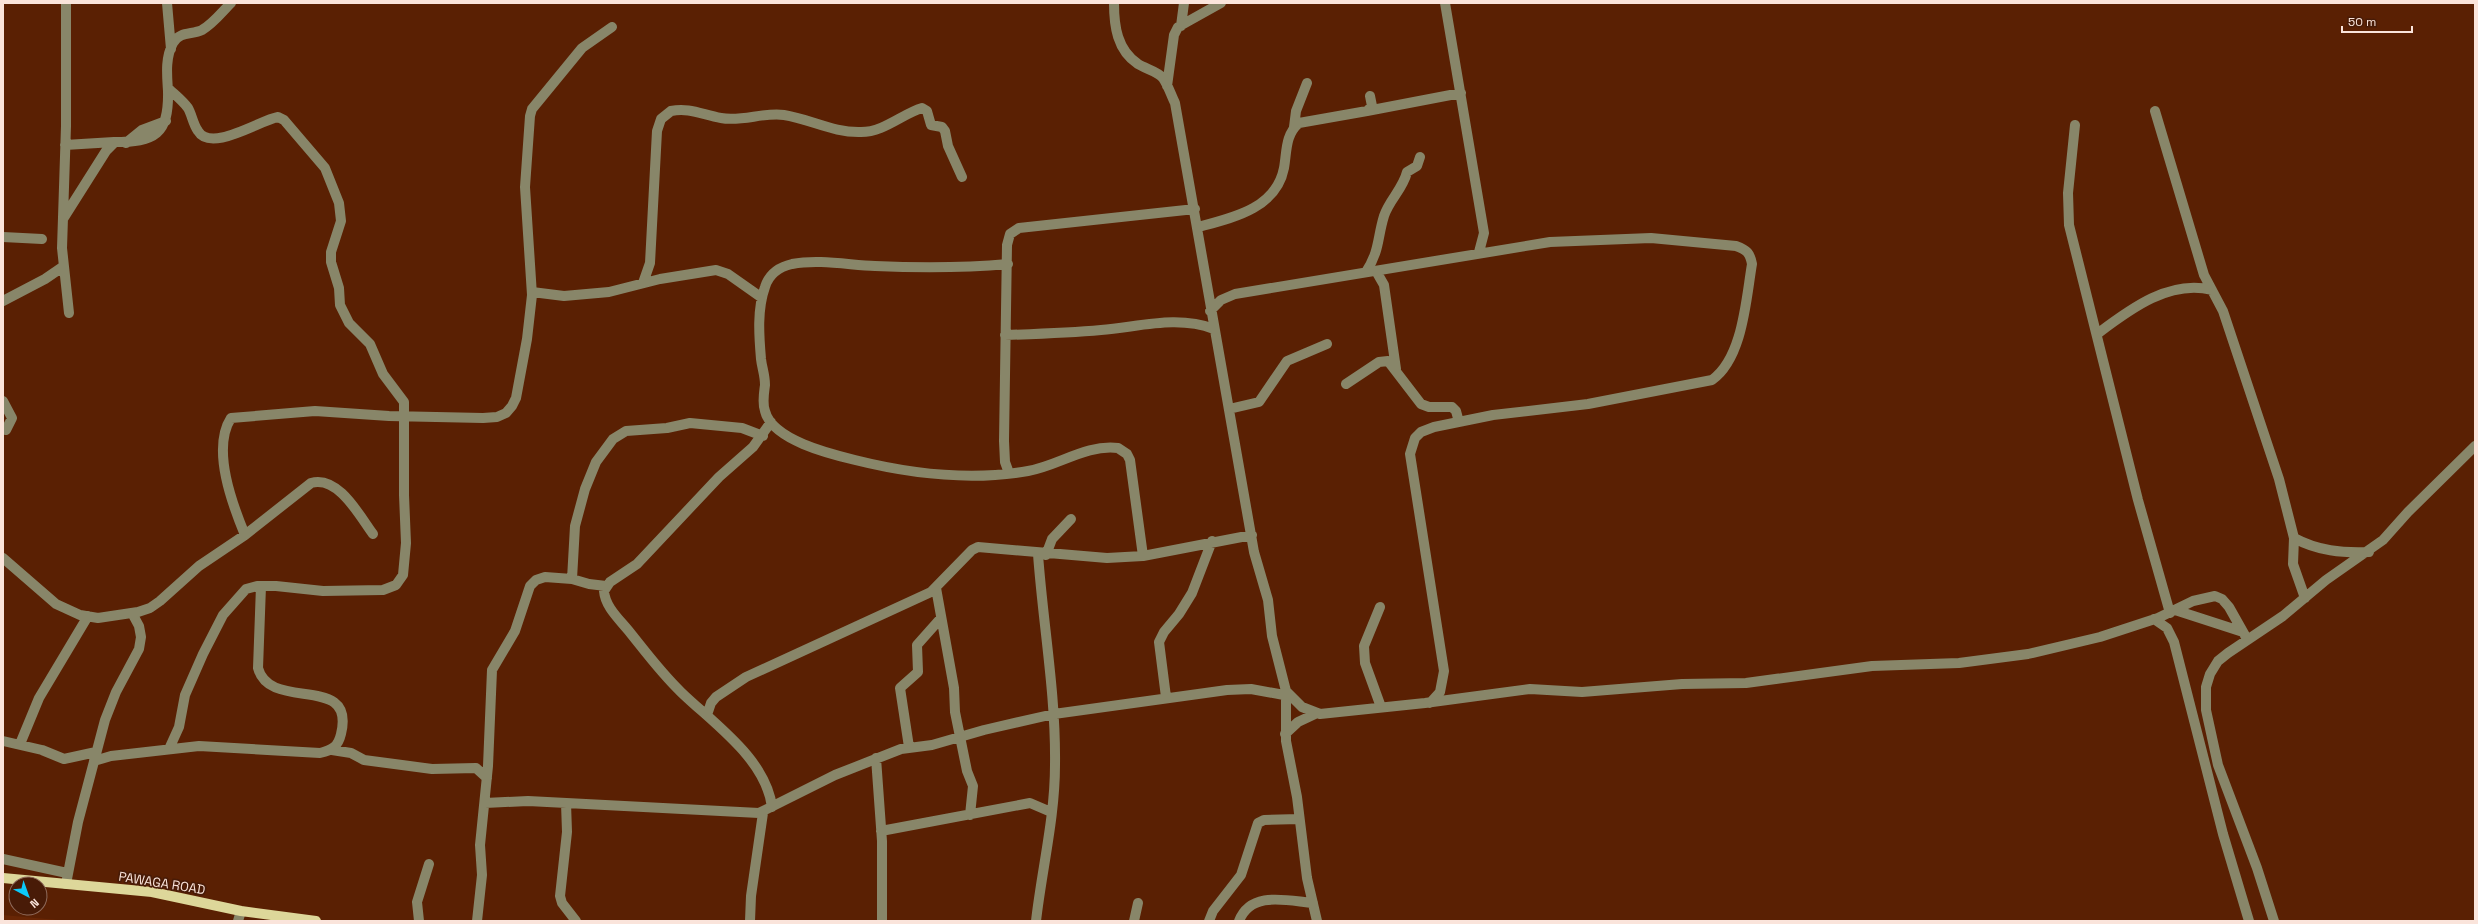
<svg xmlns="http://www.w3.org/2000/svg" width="2478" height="924" viewBox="0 0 2478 924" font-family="'Space Grotesk',sans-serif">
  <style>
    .built { fill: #682605 }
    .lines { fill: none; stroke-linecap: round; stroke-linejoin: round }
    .minor { stroke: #888669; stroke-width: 10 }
    .major { stroke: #ddd79a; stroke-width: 10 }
    .labels { text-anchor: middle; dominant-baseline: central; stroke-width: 3.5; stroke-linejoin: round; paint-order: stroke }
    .street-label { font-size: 13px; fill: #fae4db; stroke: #481b07 }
  </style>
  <rect width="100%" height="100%" fill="#5a2003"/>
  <path class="built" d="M3 915 69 921H3Z"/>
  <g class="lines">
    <path class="minor" d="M66 3V126L62 248 69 313
      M167 3 171 49
      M1114 3C1114 26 1117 50 1138 64 1146 69 1157 71 1163 78 1168 85 1171 95 1175 103L1254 552 1268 600 1272 636 1286 691V741L1297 797 1307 878 1317 921
      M1445 3 1484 233 1479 252
      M1181 26 1184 3
      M1167 86 1174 35 1178 27 1221 3
      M168 88C174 94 183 101 188 108 192 115 193 124 198 131 211 153 260 120 278 117L284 120 325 168 339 203 341 221 331 252V262L339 288 340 305 349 323 370 344 383 374 404 402V495L406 543 403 575 396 585 383 590 323 591 276 586H257L246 589 223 615 203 654 185 695 179 727 169 749
      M1367 111 1461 93
      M2155 111 2204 275 2223 311 2279 479 2294 538 2293 564 2305 598
      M2075 125 2068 193 2069 225 2138 500 2170 613
      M1294 127 1296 111 1307 83
      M126 143 142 130 166 121
      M65 145C81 144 98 143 114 142 155 142 169 135 168 91 167 75 165 58 173 43 180 31 192 35 202 30 213 24 222 12 231 3
      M63 219 106 151 115 142
      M1198 227C1232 218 1276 209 1284 168 1287 151 1285 135 1299 123L1367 111 1372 106 1370 96
      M3 237 42 239
      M1008 264C964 268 919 268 875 266 849 265 819 259 792 264 779 267 769 274 765 287 757 309 759 336 761 359 762 368 765 375 765 385 764 393 762 403 765 411 772 440 830 454 855 460 911 474 971 481 1028 471 1058 466 1086 444 1118 448L1127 454 1130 460 1143 556
      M1376 271 1384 285 1396 369
      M1366 272C1380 250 1377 239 1384 216 1389 200 1403 189 1407 172L1417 166 1420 157
      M643 283 650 263 657 131 661 119 671 111C689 107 703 115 721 118 742 122 763 112 784 115 810 119 834 133 861 132 884 132 902 114 922 108L927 111 931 125 942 127 945 131 948 146 962 177
      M532 292 564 296 609 292 660 279 716 270 728 274 762 298
      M3 301 45 279 64 266
      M1210 311 1221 300 1235 294 1550 242 1651 238 1736 246C1747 250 1750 253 1752 264 1746 299 1743 358 1712 380L1588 404 1493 415 1434 427 1421 432 1415 438 1410 454 1444 671 1440 692 1430 703
      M2097 334C2129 310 2169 279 2212 290
      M1005 335C1037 334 1069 333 1101 330 1139 327 1177 315 1214 329
      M1346 384 1379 362 1388 361 1421 404 1429 407H1452L1456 411 1459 422
      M3 401 12 418 6 430
      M1229 409 1259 402 1287 361 1327 344
      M771 422 753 447 719 477 637 564 610 582 604 591C605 606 618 618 628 630 645 651 661 673 681 692 714 724 766 759 772 807
      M1009 473 1005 462 1004 441 1007 245 1010 234 1019 228 1195 209
      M245 535C233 506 211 449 231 418L315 411 389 416 483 418 497 417 506 413 512 406 516 398 527 339 532 295 525 187 530 116 532 109 582 48 612 27
      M2294 538C2318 551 2342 553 2369 552
      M1046 555 1052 539 1071 519
      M3 558 56 604 80 615 98 618 138 612 150 608 160 601 199 566 245 535 311 483C338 475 359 515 373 534
      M572 579 575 526 585 489 596 462 613 439 626 431 667 428 690 423 742 428 763 436
      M936 588 954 688 955 712 967 771 973 786 970 815
      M1380 607 1364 646 1365 663 1381 707
      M2175 610 2243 632
      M2154 619 2167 628 2174 642 2223 834 2249 921
      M1286 691 1302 707 1320 714 1425 703 1530 689 1582 692 1682 684 1746 683 1872 666 1959 663 2028 654 2100 637 2158 618 2193 601 2215 596 2222 599 2229 607 2247 639
      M1166 697 1159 642 1164 632 1179 614 1192 593 1212 541
      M707 715 711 703 716 697 746 677 931 592 972 550 978 547 1107 558 1143 556 1252 535
      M1285 734 1298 722 1315 714
      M3 741 42 750 64 759 96 752
      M20 744 39 698 88 616
      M909 747 900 688 918 672 917 645 941 618
      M332 750 351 753 364 760 402 765 432 769 476 768 487 778
      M876 758 882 841V921
      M94 761 111 756 199 746 320 753C332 750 338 747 341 734 356 672 270 713 258 668L261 586
      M485 803 528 801 759 813 835 775 901 749 932 745 984 730 1054 714 1227 690 1251 689 1284 695
      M566 803 567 832 560 896 562 903 576 921
      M881 831 1030 803 1051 812
      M3 859 67 873
      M66 884 78 822 105 720 116 692 139 649 141 637 139 626 132 613
      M238 921 241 911
      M419 921 417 902 429 864
      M477 921 482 875 480 845 488 766 492 670 515 631 530 586 536 580 545 577 572 579 589 584 606 586
      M750 921 751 896 763 813
      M1036 921C1042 869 1055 817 1055 765 1056 694 1043 624 1038 554
      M1134 921 1138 903
      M1209 921 1213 911 1241 875 1258 823 1264 820 1299 819
      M1239 921C1251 890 1288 901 1313 903
      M2274 921 2257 868 2218 765 2206 710V687L2210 674 2218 661 2228 653 2283 616 2326 580 2383 540 2408 512 2475 446"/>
    <path class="major" d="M3 878 152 892 241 911 316 921"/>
  </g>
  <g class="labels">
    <g class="street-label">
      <text transform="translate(162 883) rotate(9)">PAWAGA ROAD</text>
    </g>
  </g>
  <rect width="2478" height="924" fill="none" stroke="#fae4db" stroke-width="8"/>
  <g transform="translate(28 896) rotate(139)"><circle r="19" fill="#481b07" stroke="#8f6b5c"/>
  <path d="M0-3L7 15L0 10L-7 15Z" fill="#0ccafa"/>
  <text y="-6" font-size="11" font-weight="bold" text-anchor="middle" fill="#fae4db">N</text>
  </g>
  <path d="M2342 26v6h70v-6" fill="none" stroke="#fae4db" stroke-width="2"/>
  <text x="2348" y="26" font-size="12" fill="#fae4db" stroke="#481b07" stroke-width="3" paint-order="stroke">50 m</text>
</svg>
